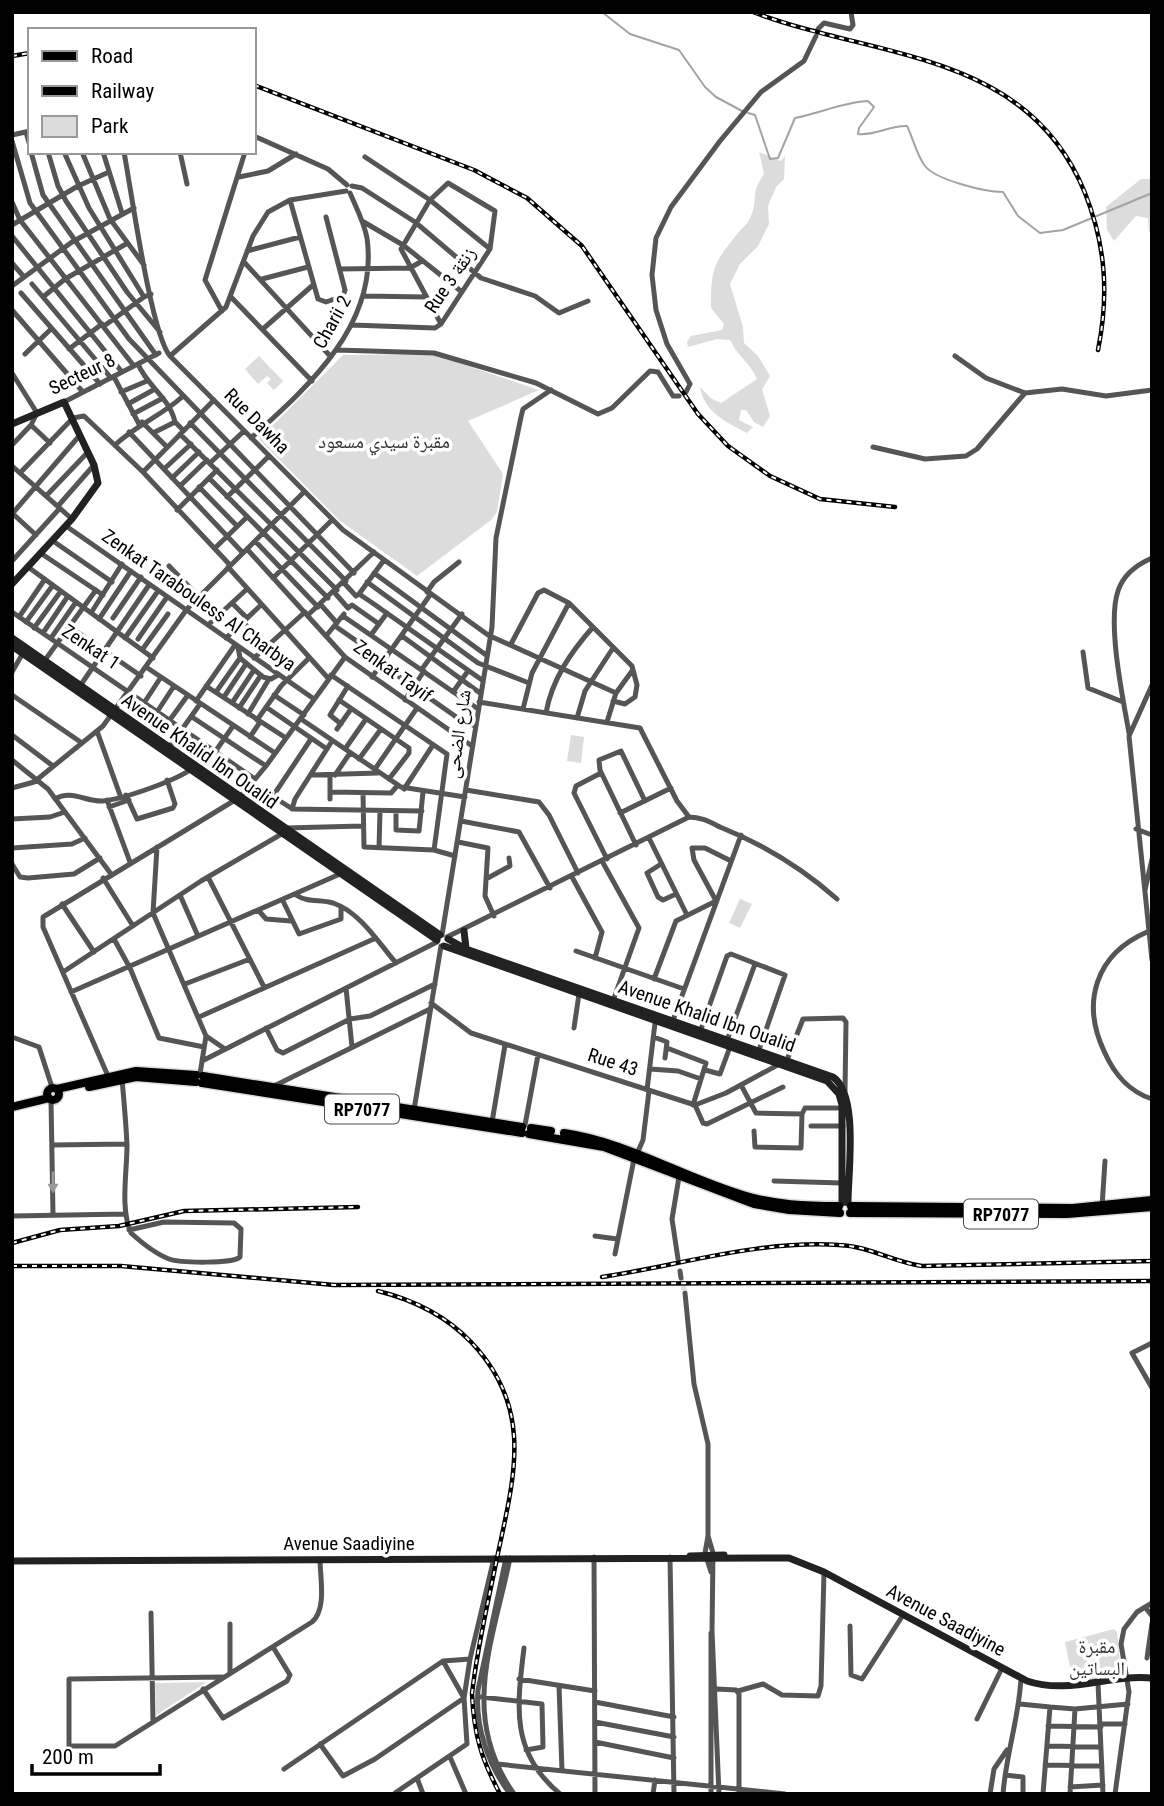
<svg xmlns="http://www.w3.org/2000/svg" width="1164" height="1806" viewBox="0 0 1164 1806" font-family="'Roboto Condensed','Noto Naskh Arabic',sans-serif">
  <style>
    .green { fill: #dcdcdc }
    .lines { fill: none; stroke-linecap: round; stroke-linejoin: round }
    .stream { stroke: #a3a3a3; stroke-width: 2 }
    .street-tunnel { stroke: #d9d9d9; stroke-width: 5; stroke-dasharray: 5 2.5; stroke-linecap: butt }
    .primary-casing { stroke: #dbdbdb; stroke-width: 11 }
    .street { stroke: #555; stroke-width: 5 }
    .secondary { stroke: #222; stroke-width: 7 }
    .primary { stroke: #000; stroke-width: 8 }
    .rail-casing { stroke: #000; stroke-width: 4.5 }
    .rail { stroke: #fff; stroke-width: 2; stroke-dasharray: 5; stroke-linecap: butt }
    .oneway { fill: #999 }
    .labels { text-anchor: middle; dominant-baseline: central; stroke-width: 7; stroke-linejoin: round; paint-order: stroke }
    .shield { fill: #fff; stroke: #4c4c4c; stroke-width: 2 }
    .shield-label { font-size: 18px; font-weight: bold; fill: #000 }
    .street-label { font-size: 19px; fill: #000; stroke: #fff }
    .park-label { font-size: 19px; fill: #333; stroke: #fff }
  </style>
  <rect width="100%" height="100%" fill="#fff"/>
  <path class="green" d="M759 152 781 161 785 156 784 179 776 187 768 206 769 224 758 246 740 264 730 284 743 327 744 343 758 356 770 376 762 389 770 416 763 427 754 422 746 410H741L739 420 753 427 747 433C726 422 704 412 700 387L712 399 721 403 757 379C749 361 738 357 730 340L717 339 688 347 687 342 691 336 722 330 724 324 711 308C711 268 713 264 738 233 743 227 748 224 751 216 759 197 749 196 764 174Z
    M1141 179H1152V231L1149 232 1148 218 1136 216 1114 241 1107 230 1106 207Z
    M433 354 539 390 468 421 503 474 497 512 491 520 417 576 339 520 259 439 343 355Z
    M259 356 283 381 274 390 267 383 271 379 267 376 258 384 245 369Z
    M571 735 584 737 581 763 567 761Z
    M740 899 752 904 740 928 729 923Z
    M1114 1629 1117 1632 1120 1662 1115 1676 1073 1682 1065 1642Z
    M207 1682 156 1715 155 1683Z"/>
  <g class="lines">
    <path class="stream" d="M602 12 630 34 679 50 705 87 716 97 742 111
      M748 113 755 115 770 159 778 158 795 118C820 113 844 102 868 101L874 107 859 128 858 134C876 136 890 125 907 126 913 138 917 156 925 166 936 180 985 192 1003 192L1018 216 1040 233 1063 230 1152 193"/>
    <path class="street-tunnel" d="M681 1278 685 1293"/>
    <g class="primary-casing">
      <path id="primary" d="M203 1076 522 1127
        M202 1083 522 1133
        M89 1087 136 1077 196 1082
        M47 1094a6 6 0 1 1 12 0a6 6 0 1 1-12 0Z
        M57 1089 136 1071 196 1075
        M12 1107 49 1098
        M531 1128 551 1131
        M564 1133C627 1142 682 1177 743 1195 775 1205 806 1206 839 1206
        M529 1134 604 1147 754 1204 789 1210 840 1213
        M851 1206 1073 1208 1152 1200
        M850 1213 1067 1214 1152 1207"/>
    </g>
    <path class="street" d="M818 29 824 23 850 29 853 25 851 12
      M26 132 30 146
      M12 135 30 131
      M254 136 328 169 347 185
      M12 141 30 203 129 339 354 573
      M31 152 43 195 156 355
      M48 152 58 186 66 201 127 292 160 332
      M64 152 89 208 144 297 151 294
      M82 152 110 219 144 265
      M103 152 122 213
      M124 152C131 189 151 334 170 356L343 530 488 635 616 693
      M180 152 187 184
      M365 157 430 200 490 249
      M239 177 268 171 296 154
      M352 186 362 188 415 222 481 278 535 296 559 313 588 301
      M290 200 318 299 326 302 343 296 345 290 326 217
      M12 202 20 220 134 366
      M362 221 403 245 462 292
      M12 225 78 186 109 172
      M12 236 122 372
      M247 251 300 237
      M244 262 331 357
      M12 263 24 277
      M340 269 410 268 422 261
      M262 279 308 267
      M32 284 111 378
      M12 286 72 242 134 208
      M21 293 88 370 74 383
      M364 296 426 297
      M43 297 65 279 126 244
      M231 297 312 381
      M12 310 83 392
      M222 311 205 280 245 152
      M352 325 435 328 441 324 490 249 495 211 448 183 430 200 401 249 441 324
      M104 326 144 297
      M264 328 313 285
      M69 349 102 324
      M337 350 434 353 536 383 598 414 612 408 650 371 658 372 673 396H679
      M25 354 51 329
      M170 356 226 307 253 236 268 212 290 200 346 191
      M955 356 986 378 1025 393 1062 389 1106 396 1152 390
      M138 364C147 386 170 398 175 422
      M88 370 100 384
      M12 373 37 413 31 425 12 445
      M114 377 139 424
      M121 392 147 381
      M686 392 690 384 667 344 656 310 652 275 656 238 671 207 720 141 761 92 804 61 816 36
      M64 402 159 353
      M128 404 155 389
      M133 414 163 398
      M142 422 167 447
      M190 423 346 581
      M31 425 50 443
      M129 432 243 553
      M153 433 175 422 183 430
      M180 434 337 590
      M251 438C309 386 379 324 367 238 364 222 356 207 350 193
      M115 445C136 425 161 416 182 397
      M873 447 925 459 966 456 977 449 1025 393
      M210 463 244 431
      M12 466 72 519
      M164 469 191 444
      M143 472 214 400
      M20 473 73 418 84 416 143 472 230 565
      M172 478 199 452
      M209 478 328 598
      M180 486 207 460
      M199 487 237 526
      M46 496 88 452
      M227 497 269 456
      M58 506 94 465
      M177 510 217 470
      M12 513 36 535
      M12 514 80 435
      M66 526 314 699
      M53 541 112 582
      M255 541 318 607
      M215 548 247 517
      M247 549 345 657 472 746
      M42 554 103 595
      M12 561 60 508
      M169 566 199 597
      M28 567 153 658
      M228 567 328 678
      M374 573 486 655
      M273 578 332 520
      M367 582 478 663 529 683
      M344 583 356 596 359 594 371 602 482 680
      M334 592 348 608
      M427 592 434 582 459 562
      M359 594 384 560
      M232 603 247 618
      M321 605 337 623
      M348 608 352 605 379 624
      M12 612 255 779
      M91 613 122 564
      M308 615 374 552
      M343 616 478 709
      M19 617 45 579
      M113 618 141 577
      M99 619 131 571
      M26 622 53 585
      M243 622 266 647
      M208 625 247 589
      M335 626 384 660
      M70 627 141 676
      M34 628 61 591
      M43 633 68 596
      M371 635 387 613
      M326 636 344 614
      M402 636 480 693
      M51 638 76 602
      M125 638 158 591
      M226 638 261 605
      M138 639 167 597
      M511 644 538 593 544 590 569 603 632 666 637 685 635 697 625 704 613 701
      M238 647 240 658 263 677 271 679 278 675
      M142 650 168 614
      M1083 652 1088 688 1123 702
      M254 658 305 612
      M45 660 96 590
      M381 664 462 721 475 726
      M146 667 275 753
      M422 669 462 614
      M12 672 23 653
      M331 675 447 754 434 850
      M372 677 430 595
      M1152 685 1129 736 1152 960
      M80 686 149 585
      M206 686 286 738
      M216 692 240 658
      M453 692 468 671
      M12 695 82 743
      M274 695 304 715
      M224 697 246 664
      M339 700 409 748V753L389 779
      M405 700 424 671
      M196 701 235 645
      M479 702 640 728 677 801 689 817
      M144 703 161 677
      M232 703 254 670
      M266 707 327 749
      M239 708 261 675
      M523 709 532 673 569 603
      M157 712 174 686
      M546 713C552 679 571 652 593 627
      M248 714 269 679
      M192 717 266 766
      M577 718 585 691 613 648
      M301 719 401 787 465 797
      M257 720 281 686 309 658
      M169 721 188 695
      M607 722 616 693 632 671
      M341 724 330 715 348 686
      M337 729 351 709
      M97 731 120 795
      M1129 733C1123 699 1107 623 1118 591 1123 575 1136 565 1152 558
      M12 735 53 766
      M250 737 260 722
      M332 741 295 799 292 809 422 811
      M168 749 200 704
      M345 749 366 719
      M215 752 233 726
      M359 759 381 729
      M12 760 48 789 111 874
      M375 769 417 708
      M601 773 576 786 574 793 607 859
      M311 775 378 773
      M335 775 350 753
      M12 788 34 782 103 726 187 609 304 492
      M404 789 433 745
      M466 790 539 802 549 815 578 873
      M330 792 391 793 398 785
      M363 793 364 847 434 850 455 856
      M126 795 137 819 173 808 175 804 167 780
      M272 796 291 808
      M55 799C72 789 85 802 103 801 123 799 172 782 190 770
      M330 799V775
      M107 800 130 862
      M269 802 311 739
      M109 807 129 800
      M396 811V830L419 831 423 792
      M620 813 671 788
      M12 819 50 817 65 812
      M461 821 519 832 550 888
      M285 828 362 826
      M1136 829 1152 835
      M649 838 687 915
      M458 842 488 848 485 896 494 916
      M636 845 600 770 599 760 621 751 645 801
      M157 847 153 913 206 1036 200 1074
      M12 848 72 844 85 838
      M379 848 380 811
      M602 861 639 928 613 1001
      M12 864 20 877 28 878 74 874 100 858
      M661 864 647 873 658 897 663 900 676 894
      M208 877 264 987
      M572 877 602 932 595 958
      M103 878 133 926
      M486 879 510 866 509 858
      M1145 890 1152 859
      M180 895 198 936
      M296 895C308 903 320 899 333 903 360 912 378 942 396 963
      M715 899 694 860 692 848H705L731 861
      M283 901 299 934 341 919V909
      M62 904 94 952
      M259 911 266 919 291 921
      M1147 932C1096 954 1081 1002 1104 1051 1114 1074 1128 1091 1152 1099
      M442 935 492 627 496 538 521 417 523 409 551 390
      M447 937 689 817C701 817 710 822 720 827 765 845 801 867 837 899
      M114 939 130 968 159 1038 204 1047
      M576 951 684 989
      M63 972 201 881 285 832
      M654 979 676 921 714 902
      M185 984 250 959
      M346 988 352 1047
      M71 992 340 874
      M431 1003 471 1033 695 1105 726 1093 787 1060 803 1019 843 1018 846 1022 845 1091
      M199 1017 376 938
      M672 1023 741 835
      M266 1028 277 1050 283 1053 350 1019 370 1016 435 984
      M574 1028 579 994
      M700 1032 727 956 731 954 785 975 759 1050
      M206 1036 225 1049
      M12 1037 39 1047 51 1084
      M654 1037 667 1042 665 1058
      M726 1043 755 964
      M667 1048 706 1063 693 1105
      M202 1061 437 942
      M650 1069 678 1071 701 1079
      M705 1070 720 1074 730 1047
      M108 1076 43 927V917L240 797 266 766 345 657
      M122 1079C124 1101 126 1123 127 1145 127 1173 120 1208 131 1233 142 1243 156 1254 169 1259 180 1263 232 1264 240 1257L241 1229 234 1223 164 1222 129 1230
      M741 1085 756 1113 802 1114 805 1108H843
      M272 1087 430 1009
      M647 1090 655 1023
      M51 1100 53 1215
      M695 1105 703 1123 707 1124 783 1087
      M414 1110 441 946
      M492 1122 505 1045
      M525 1125 538 1055
      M811 1126H843
      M754 1131 755 1147 801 1148 802 1114
      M52 1145 127 1144
      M637 1154 643 1140 649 1091
      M774 1181 842 1183
      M1102 1207 1105 1161
      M12 1216 126 1214
      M595 1236 617 1239
      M615 1254 634 1159
      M678 1259 672 1219 679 1177
      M680 1271 681 1278
      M685 1293 694 1384 708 1444V1536L705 1553 711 1572
      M1152 1343 1132 1353 1152 1388
      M708 1536 713 1553 712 1631 719 1794
      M594 1557 595 1794
      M670 1557 674 1794
      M506 1558 478 1690C475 1726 488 1765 510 1794
      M510 1558C493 1642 459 1716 514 1794
      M1145 1607 1152 1616
      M151 1613 153 1722
      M850 1626 851 1675 862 1679 903 1615
      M524 1648C517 1706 510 1752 560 1794
      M1147 1658 1152 1623
      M230 1672V1624
      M223 1677 69 1679V1746H115L312 1622C327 1609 320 1578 320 1559
      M519 1679 595 1691
      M1098 1683 1103 1794
      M559 1686 562 1771
      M203 1689 223 1718 287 1681 290 1675 273 1647
      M717 1689 736 1690 739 1694V1794
      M738 1691 763 1684 782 1695 818 1696 821 1686 824 1572
      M481 1697 542 1704 543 1747 526 1750
      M595 1702 674 1717
      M1020 1704 1050 1707 1043 1794
      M1050 1707 1075 1709 1128 1704
      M977 1719 1002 1668
      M595 1722 674 1737
      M1101 1724H1125
      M1048 1726 1101 1727
      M595 1742 674 1758
      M320 1744 343 1776 375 1759 464 1698 443 1661
      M1047 1746 1101 1747
      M450 1757 466 1794
      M497 1764 785 1794
      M1045 1765 1102 1766
      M284 1769 443 1661 470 1659
      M1005 1775 1023 1777V1794
      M417 1778 423 1794
      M1070 1787 1103 1785
      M395 1793 467 1744 464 1698 470 1659 494 1558
      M653 1794 655 1780
      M711 1794V1633
      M990 1794 994 1769 1007 1750
      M1003 1794C1006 1754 1019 1718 1021 1678
      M1070 1794 1075 1709
      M1115 1794 1129 1692 1121 1644 1124 1629 1137 1612 1152 1603"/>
    <path class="secondary" d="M12 424 64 402 94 465 98 483 72 519 12 584
      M12 638 440 935
      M12 646 437 940
      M464 931 466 948
      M448 939 466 949 833 1077C859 1095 848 1172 848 1203
      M444 946 827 1081 839 1094 842 1105V1203
      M690 1556 724 1555
      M12 1561 789 1558 824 1572 1027 1681C1069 1695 1109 1674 1152 1678"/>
    <use href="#primary" class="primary"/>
    <g class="rail-casing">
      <path id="rail" d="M753 12C876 59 1027 50 1085 193 1106 246 1109 295 1098 350
        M12 56 30 53
        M254 85 474 170 527 198 582 246 698 414 728 446 770 476 820 499 895 507
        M12 1243 60 1230 119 1226 184 1211 358 1207
        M12 1266H121L334 1285 1152 1281
        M602 1277C681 1265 758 1240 839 1245 869 1246 893 1262 922 1266L1152 1261
        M378 1291C414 1300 445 1315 471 1342 535 1409 514 1477 497 1558 488 1603 477 1648 472 1694 474 1735 481 1758 500 1794"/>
    </g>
    <use href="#rail" class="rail"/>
  </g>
  <defs><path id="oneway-solid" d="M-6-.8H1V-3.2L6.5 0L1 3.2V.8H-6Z" transform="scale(1.75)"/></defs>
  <use class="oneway" href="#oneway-solid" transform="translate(53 1182) rotate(90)"/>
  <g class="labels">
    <g class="shield">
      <rect x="325" y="1094.5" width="74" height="29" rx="5"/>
      <rect x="964" y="1199.5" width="74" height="29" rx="5"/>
    </g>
    <g class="shield-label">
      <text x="362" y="1109">RP7077</text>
      <text x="1001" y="1214">RP7077</text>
    </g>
    <g class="street-label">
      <text transform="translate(450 280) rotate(-56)">Rue 3 زنقة</text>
      <text transform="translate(332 322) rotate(-61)">Charii 2</text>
      <text transform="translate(82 374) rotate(-26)">Secteur 8</text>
      <text transform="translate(257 421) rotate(45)">Rue Dawha</text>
      <text transform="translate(199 600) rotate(35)">Zenkat Tarabouless Al Charbya</text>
      <text transform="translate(91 647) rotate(34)">Zenkat 1</text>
      <text transform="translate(393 671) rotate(36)">Zenkat Tayif</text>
      <text transform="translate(458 734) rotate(-82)">شارع الضحى</text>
      <text transform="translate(200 751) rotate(35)">Avenue Khalid Ibn Oualid</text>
      <text transform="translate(707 1016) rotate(19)">Avenue Khalid Ibn Oualid</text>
      <text transform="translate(613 1062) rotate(18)">Rue 43</text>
      <text x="349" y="1543">Avenue Saadiyine</text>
      <text transform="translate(946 1620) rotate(28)">Avenue Saadiyine</text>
    </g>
    <g class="park-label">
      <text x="384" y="441">مقبرة سيدي مسعود</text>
      <text x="1097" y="1646">مقبرة<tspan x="1097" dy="22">البساتين</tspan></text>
    </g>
  </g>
  <rect width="1164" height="1806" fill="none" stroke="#000000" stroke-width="28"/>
  <rect x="28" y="28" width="228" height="126" fill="#ffffff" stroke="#999999" stroke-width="2"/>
  <rect x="42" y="51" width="35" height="10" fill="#000000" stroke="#999999" stroke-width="2"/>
  <text x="91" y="63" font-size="21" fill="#000000">Road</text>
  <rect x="42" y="86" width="35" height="10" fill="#000000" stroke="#999999" stroke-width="2"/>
  <text x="91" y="98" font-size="21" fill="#000000">Railway</text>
  <rect x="42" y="116" width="35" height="21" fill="#dcdcdc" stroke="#999999" stroke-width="2"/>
  <text x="91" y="133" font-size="21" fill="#000000">Park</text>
  <path d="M32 1764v10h128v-10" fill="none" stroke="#000000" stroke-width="3.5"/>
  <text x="42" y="1764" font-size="21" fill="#000000" stroke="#ffffff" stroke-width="5" paint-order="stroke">200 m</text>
</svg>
